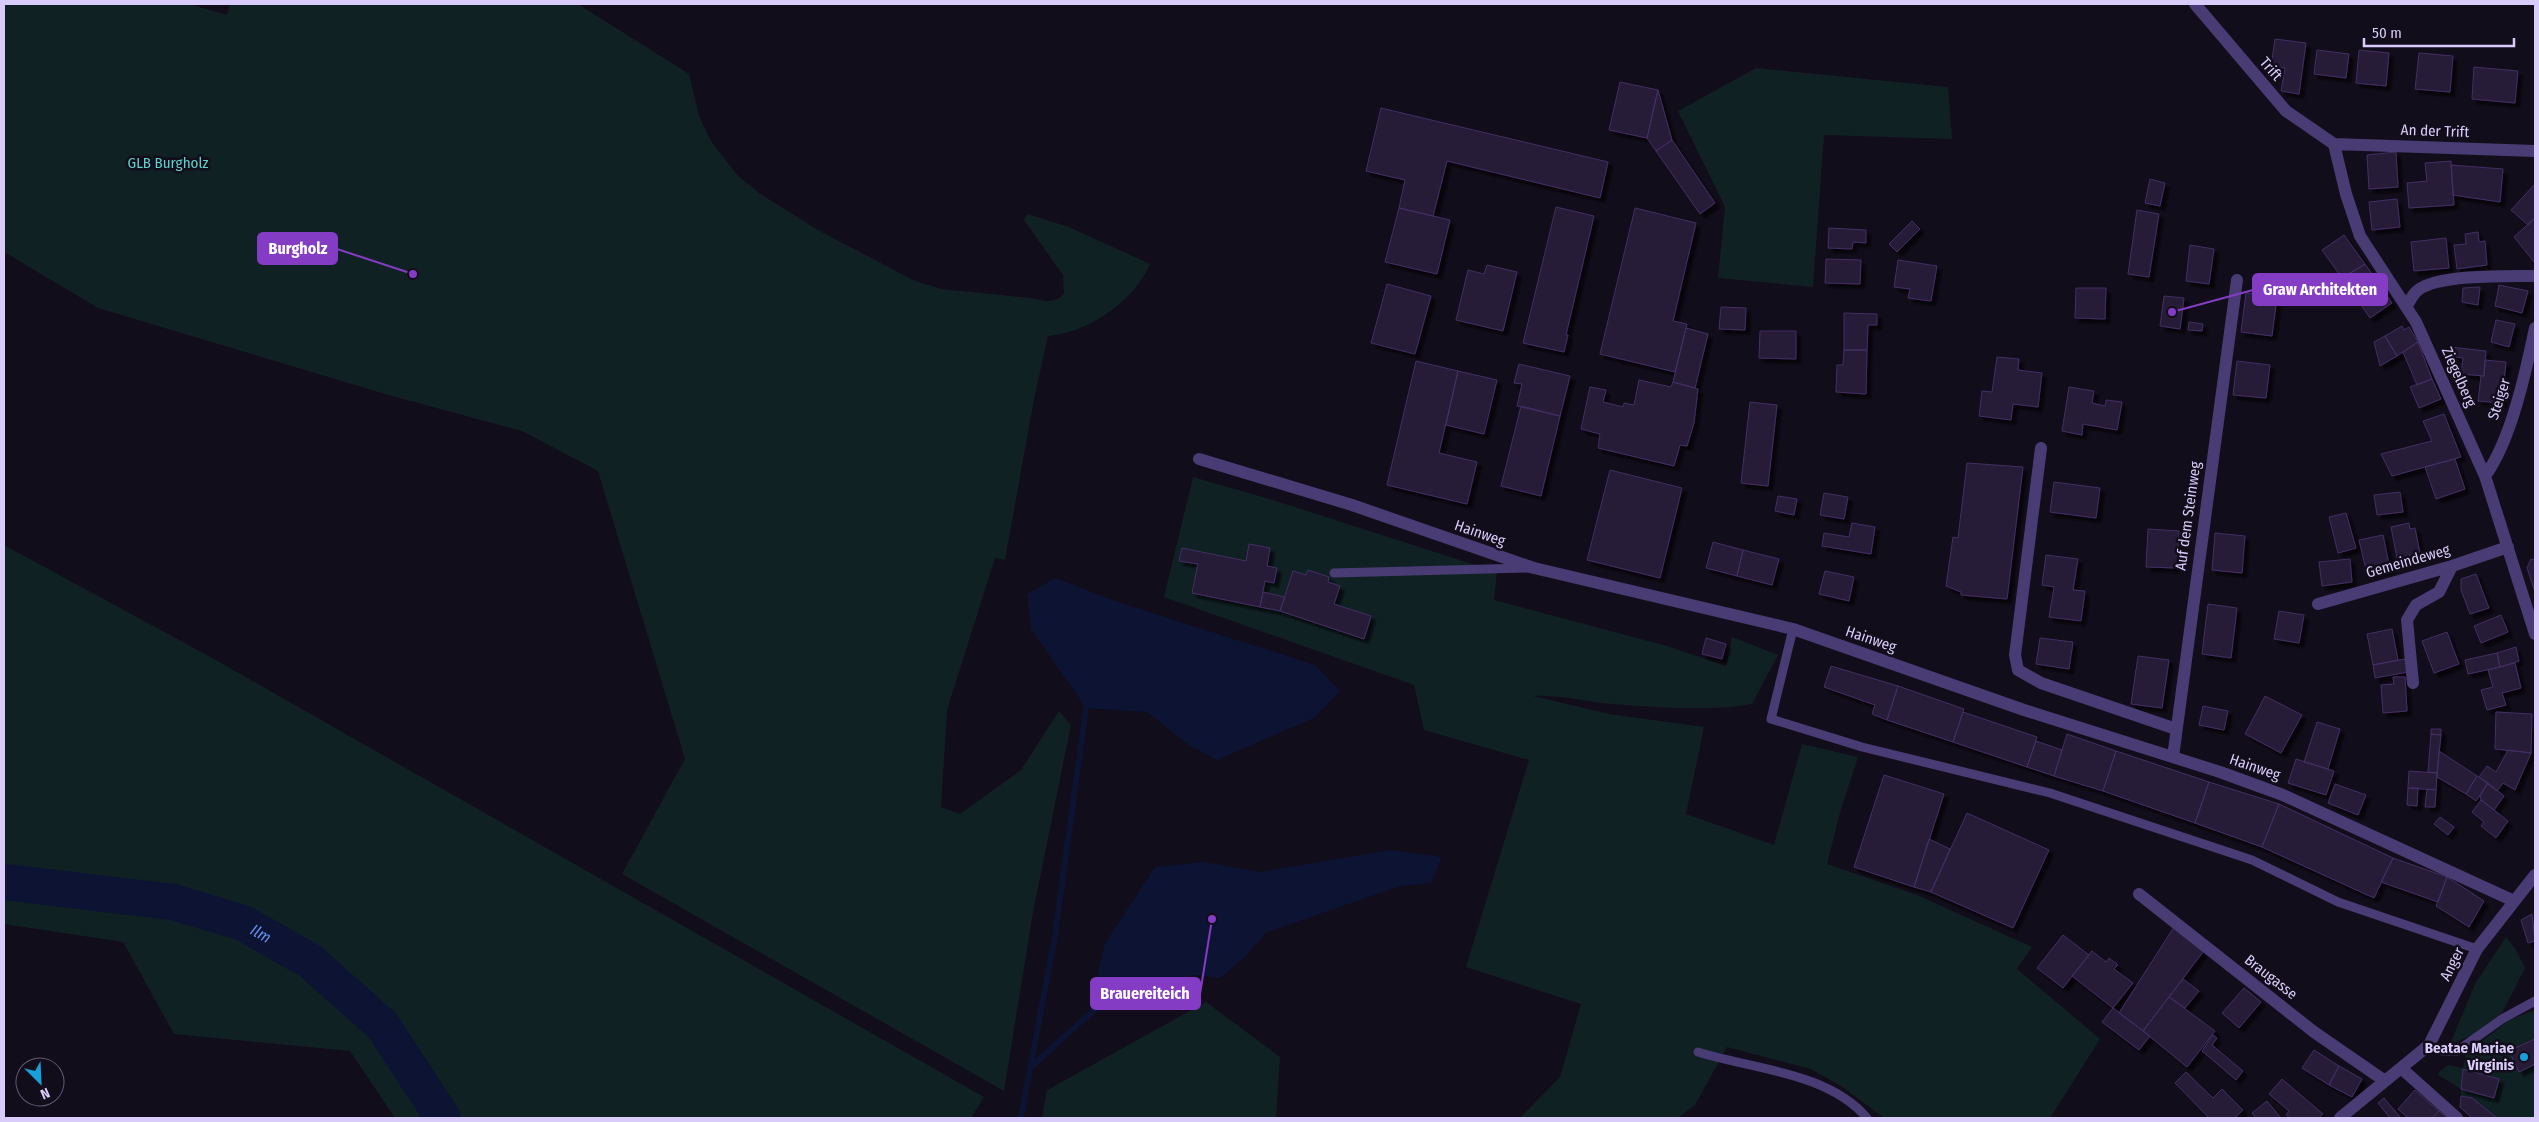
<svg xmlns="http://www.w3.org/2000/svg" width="2539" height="1122" viewBox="0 0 2539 1122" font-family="'Fira Sans Condensed',sans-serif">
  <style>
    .green { fill: #102124; fill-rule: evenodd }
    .water { fill: #0c1333 }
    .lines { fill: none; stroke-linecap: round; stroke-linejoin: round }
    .stream { stroke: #0c1333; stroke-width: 6 }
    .river { stroke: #0c1333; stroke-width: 36 }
    .building { fill: #271a39; stroke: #432f63; filter: url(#shadow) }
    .lane { stroke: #493c75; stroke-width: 9 }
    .street { stroke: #493c75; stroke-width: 12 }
    .poi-dot { fill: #16a1db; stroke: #120d1a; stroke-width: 2 }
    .labels { text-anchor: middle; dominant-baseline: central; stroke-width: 5; stroke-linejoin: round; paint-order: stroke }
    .street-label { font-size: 15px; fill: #d9cbfa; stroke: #120d1a }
    .park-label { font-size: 15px; fill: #60d1cb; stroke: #120d1a }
    .poi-label { font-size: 15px; font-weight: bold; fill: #d9cbfa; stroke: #120d1a; text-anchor: end }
    .water-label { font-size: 16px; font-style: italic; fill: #6393f0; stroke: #120d1a }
    .leader { fill: none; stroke: #843cc5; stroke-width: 2 }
    .callout-dot { fill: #843cc5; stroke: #120d1a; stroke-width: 2 }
    .callout { fill: #843cc5; stroke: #843cc5; stroke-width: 2 }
    .callout-label { font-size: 16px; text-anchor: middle; font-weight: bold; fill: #fff }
  </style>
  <defs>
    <filter id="shadow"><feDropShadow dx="4.5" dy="4.5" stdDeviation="1" flood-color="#0009"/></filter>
  </defs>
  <rect width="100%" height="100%" fill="#120d1a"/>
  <path class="green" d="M4 4H189L227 15 230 4H578L689 74 699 116 711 141 737 175 759 193 818 230 915 281 941 289 1031 298C1043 301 1054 304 1064 294L1063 275 1024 220 1027 214 1069 227 1150 264C1134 301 1088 333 1048 336L1034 399 1005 560 995 558 947 710 941 807 960 814 1021 770 1059 711 1071 725 1033 912 1004 1091 622 874 685 759 598 471 522 431 392 396 98 308 4 252Z
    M1756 68 1948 87 1952 139 1824 135 1813 287 1718 278 1725 207 1678 111Z
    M1193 477 1276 501 1497 572 1494 600 1667 646 1726 666 1732 637 1778 655 1752 704C1708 712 1647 707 1602 703 1579 700 1555 695 1533 696L1609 714 1704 727 1686 814 1774 845 1802 744 1858 757 1841 809 1827 864 1917 895 2032 947 2017 969 2100 1039 2050 1118H1884L1841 1086 1811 1069 1727 1047 1695 1105 1678 1118H1520L1560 1077 1581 1004 1466 967 1529 760 1424 730 1414 685 1164 597Z
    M4 545 214 659 984 1097 971 1118H395L350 1051 174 1034 123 942 4 924Z
    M2506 937 2516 950 2525 968 2502 1013 2471 1036 2450 1044 2475 984Z
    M1206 1002 1280 1057 1276 1118H1042L1047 1090Z
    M2535 1010V1039L2510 1051 2519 1071 2535 1064V1118H2497L2472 1098 2461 1096V1089L2438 1075 2439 1072 2448 1065 2463 1068 2466 1054 2509 1020ZM2463 1069 2499 1079 2493 1098 2462 1090Z"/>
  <path class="water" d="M1055 578 1121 603 1315 665 1340 691 1314 718 1217 760 1190 746 1147 712 1086 708 1031 629 1027 594Z
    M1390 850 1442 857 1431 883 1401 886 1267 932 1245 957 1220 978 1193 975 1135 996 1113 993 1097 977 1105 943 1155 867 1205 862 1259 872Z"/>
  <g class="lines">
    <path class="stream" d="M1031 1067 1117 989
      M1021 1118 1055 935 1086 708 1091 702"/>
    <path class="river" id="s1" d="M4 882 173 902 243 923 310 961 382 1025 443 1118"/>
  </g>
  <path class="building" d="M2275 39 2306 43 2299 94 2281 91 2285 68 2271 66Z
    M2317 50 2349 54 2346 78 2314 74Z
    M2359 50 2389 53 2386 86 2356 83Z
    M2419 53 2453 56 2450 92 2415 89Z
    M2474 67 2518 71 2515 103 2472 99Z
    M1620 82 1658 90 1647 138 1609 130Z
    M1658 90 1672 140 1656 151 1647 138Z
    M1381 108 1608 162 1600 198 1447 161 1433 216 1399 208 1405 180 1366 171Z
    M1672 140 1715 203 1700 214 1656 151Z
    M2396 152 2398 187 2369 189 2367 155Z
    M2451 161 2454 205 2409 208 2407 183 2427 181 2425 163Z
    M2451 165 2503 169 2500 202 2453 195Z
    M2150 179 2165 183 2160 206 2145 203Z
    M2535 184V218L2528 225 2511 210Z
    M2397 199 2400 227 2372 230 2369 202Z
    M1556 207 1594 216 1566 335H1568L1564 352 1523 343Z
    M1399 208 1450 220 1437 274 1385 262Z
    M1635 208 1696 223 1673 321 1687 324 1675 372 1600 354Z
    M2137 210 2159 214 2149 277 2128 274Z
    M2535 218V261L2534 262 2514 237Z
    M1912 221 1920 229 1897 252 1889 244Z
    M1829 228 1866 230V243L1853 242 1852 249 1828 248Z
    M2478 232 2479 242 2485 241 2487 265 2457 269 2454 245 2466 244 2465 234Z
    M2344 235 2365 264 2342 278 2322 250Z
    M2446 238 2449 268 2414 271 2411 242Z
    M2190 245 2214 249 2209 284 2186 281Z
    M1826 259 1861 260 1860 284 1825 283Z
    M1898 260 1937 266 1931 301 1908 298 1910 289 1894 287Z
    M2365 264 2377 281 2355 296 2342 278Z
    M1487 265 1517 272 1503 331 1456 320 1468 270 1484 274Z
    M2377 281 2392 303 2370 318 2355 296Z
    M1387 284 1431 296 1415 354 1371 343Z
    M2499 285 2528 291 2522 313 2495 306Z
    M2480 287 2478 305 2462 302 2463 288Z
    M2076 288H2106L2105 319 2075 318Z
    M2246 293 2277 297 2272 336 2241 332Z
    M2164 296 2184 298 2180 329 2160 326Z
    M1721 307 1746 308 1745 330 1719 329Z
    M1844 313 1877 314V325H1868L1867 350H1844Z
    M2496 320 2515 324 2509 347 2491 342Z
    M2189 322 2203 324 2202 331 2188 330Z
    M2402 326 2404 330 2409 327 2418 342 2397 356 2385 336Z
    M1686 328 1708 334 1695 388 1673 382Z
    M1760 331H1796V359L1759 358Z
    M2385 336 2397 356 2380 366 2374 342Z
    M2418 342 2432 379 2417 385 2403 352Z
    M2450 347 2486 351 2484 376 2461 374 2463 358 2449 356Z
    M1844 350H1867L1866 394 1836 392 1837 365H1843Z
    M1997 357 2019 359 2018 370 2042 373 2038 407 2013 404 2011 420 1979 416 1982 391 1992 392Z
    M2485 360 2506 362 2502 403 2478 401 2481 376H2484Z
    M1416 361 1458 371 1439 453 1477 462 1467 504 1387 485Z
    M2237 361 2270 365 2266 398 2233 395Z
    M1519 364 1570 376 1560 416 1517 406 1522 384 1514 383Z
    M1458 371 1497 380 1484 434 1446 425Z
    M2432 379 2441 399 2419 408 2410 387Z
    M1639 380 1671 387 1673 382 1698 389 1694 423 1687 446 1680 445 1674 466 1598 448 1600 434 1581 429 1590 387 1606 390 1603 402 1623 407 1624 403 1634 405Z
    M2069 387 2094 391 2092 403 2105 406 2106 400 2122 402 2117 430 2083 424 2082 435 2062 431Z
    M1750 402 1777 405 1768 486 1741 483Z
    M1521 406 1560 416 1541 496 1501 486Z
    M2444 414 2461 457 2392 476 2381 454 2432 441 2423 421Z
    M2455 459 2465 489 2436 499 2425 467Z
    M1967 463 2023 467 2007 599 1961 595V592L1946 586 1953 537 1958 538Z
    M1610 470 1682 488 1660 578 1587 560Z
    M2054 482 2100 488 2096 518 2050 512Z
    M2400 492 2403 512 2377 515 2374 495Z
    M1824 493 1848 497 1844 519 1820 515Z
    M1778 496 1797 499 1794 515 1775 511Z
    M2346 513 2356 548 2338 553 2329 517Z
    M1852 523 1875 527 1871 554 1822 546 1824 533 1849 537Z
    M2409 523 2410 529 2415 528 2420 553 2397 558 2391 527Z
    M2148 529 2179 531 2177 568 2146 567Z
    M2215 533 2245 536 2242 573 2212 570Z
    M2383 535 2390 569 2367 574 2359 540Z
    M1713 542 1743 550 1737 576 1706 568Z
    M1249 544 1270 548 1267 566 1277 568 1274 583 1265 581 1260 607 1192 593 1198 564 1179 561 1182 548 1246 561Z
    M1743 550 1779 559 1772 585 1737 576Z
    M2046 555 2078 559 2073 590 2085 591 2081 621 2049 617 2054 587 2042 585Z
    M2350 559 2352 582 2322 586 2319 562Z
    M2531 559 2535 560V592L2527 568Z
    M1308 570 1329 577 1328 582 1340 586 1334 604 1371 616 1364 639 1280 611 1293 571 1306 575Z
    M1825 571 1854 577 1849 601 1819 594Z
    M2476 574 2489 608 2470 614 2461 590V579Z
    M1263 592 1285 597 1280 611 1260 607Z
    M2208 604 2237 608 2231 658 2202 654Z
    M2279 611 2304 615 2299 643 2274 639Z
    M2501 615 2508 632 2481 643 2474 626Z
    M2392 629 2398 660 2373 665 2367 634Z
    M2447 632 2459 664 2434 673 2422 641Z
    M1706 638 1726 644 1722 659 1702 654Z
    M2040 638 2073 642 2069 669 2036 664Z
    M2516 647 2519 661 2500 667 2497 653Z
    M2497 653 2500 667 2468 674 2465 660Z
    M2138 656 2169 660 2162 708 2131 704Z
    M2405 659 2408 672 2375 678 2373 665Z
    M2515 663 2521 688 2502 693 2506 705 2487 710 2481 690 2493 687 2488 670Z
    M1831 666 1898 686 1887 720 1872 714 1875 705 1824 687Z
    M2393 677H2405L2407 711 2383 713 2381 685 2394 684Z
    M1898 686 1964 709 1953 742 1887 720Z
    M2265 696 2302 715 2281 753 2245 734Z
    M2203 706 2228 711 2224 730 2199 725Z
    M1963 712 2037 737 2027 767 1953 742Z
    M2496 712 2532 714 2531 753 2495 749Z
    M2317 722 2340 729 2328 769 2304 762Z
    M2431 729H2441V735L2431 734Z
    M2067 734 2116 751 2103 791 2054 776Z
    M2431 734 2441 735 2437 773 2428 772Z
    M2036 741 2062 750 2054 776 2027 767Z
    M2508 750 2531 753 2515 790 2503 783 2497 791 2479 777 2487 766 2496 772Z
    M2116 751 2209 782 2195 823 2103 791Z
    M2439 751 2477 776 2466 794 2437 777Z
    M2296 759 2334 771 2326 795 2288 783Z
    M2409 771 2437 773 2436 790 2408 788Z
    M1884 775 1944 794 1914 887 1854 867Z
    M2477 776 2488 783 2476 801 2466 794Z
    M2209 782 2279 804 2262 847 2195 823Z
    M2488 783 2504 796 2494 810 2481 800 2480 796Z
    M2335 784 2366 795 2358 815 2328 803Z
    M2408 788H2418L2417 806 2407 805Z
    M2427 789 2436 790 2435 807H2425Z
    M2481 800 2508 821 2496 838 2481 826 2484 822 2472 812Z
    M2279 804 2393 858 2374 898 2262 847Z
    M1967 813 2049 850 2013 928 1931 892Z
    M2440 817 2454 827 2448 835 2434 824Z
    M1929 839 1950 849 1931 892 1914 887Z
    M2393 858 2447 877 2438 902 2381 882Z
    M2447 877 2484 901 2469 927 2436 906Z
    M2532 914 2535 941 2528 943 2521 920Z
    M2174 927 2203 952 2143 1031 2119 1013Z
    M2063 935 2089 955 2063 988 2037 968Z
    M2092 951 2106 962 2109 958 2118 965 2114 969 2133 983 2113 1008 2072 976Z
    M2183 979 2199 991 2185 1008 2169 997Z
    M2244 988 2261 1002 2239 1028 2222 1013Z
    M2169 997 2215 1031 2187 1067 2143 1031Z
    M2113 1008 2150 1036 2139 1050 2102 1022Z
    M2213 1035 2217 1038 2212 1045 2243 1071 2236 1080 2202 1051Z
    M2535 1039V1064L2519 1072 2509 1051Z
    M2314 1050 2339 1066 2329 1085 2302 1068Z
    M2339 1066 2362 1079 2352 1097 2329 1085Z
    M2463 1069 2499 1079 2494 1098 2461 1089Z
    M2186 1072 2213 1098 2222 1089 2243 1110 2235 1118H2209L2175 1083Z
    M2282 1079 2323 1114 2319 1118H2290L2286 1115 2289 1111 2269 1094Z
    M2415 1090 2439 1111 2432 1118H2408L2398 1109Z
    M2461 1096 2472 1098 2497 1118H2472L2460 1107Z
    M2384 1098 2401 1118H2390L2378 1103Z
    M2267 1101 2281 1118H2256L2252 1113Z
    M2439 1111 2447 1118H2432Z"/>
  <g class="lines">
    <path class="lane" d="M1334 573 1529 568
      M1793 629 1771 719 1862 747 2050 793 2252 860 2338 902 2477 949
      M2429 1045 2442 1051H2457L2502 1019 2535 1001
      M1698 1052C1752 1069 1828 1072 1867 1118"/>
    <path class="street" d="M2195 4 2286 111 2334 144
      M2334 144 2346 194 2360 236 2416 322 2485 476 2535 634
      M2334 144 2535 151
      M2406 307C2409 303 2412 295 2417 291 2436 274 2509 276 2535 276
      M2041 448 2015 655 2018 670 2041 683 2176 729
      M1199 459 1352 505 1534 568 1793 629 2024 710 2220 772 2283 795 2514 901
      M2485 476C2511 441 2526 371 2535 328
      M2318 604 2452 566 2508 547
      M2413 683 2407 620 2416 605 2439 592 2452 566
      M2173 757 2237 280
      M2139 894 2314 1032 2385 1081
      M2401 1068 2457 1118
      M2340 1118 2429 1045 2477 949 2535 875"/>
  </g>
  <circle class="poi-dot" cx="2524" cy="1057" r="5"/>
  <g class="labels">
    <g class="street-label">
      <text transform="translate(2271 69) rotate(49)">Trift</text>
      <text transform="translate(2435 131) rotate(2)">An der Trift</text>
      <text transform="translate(2459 377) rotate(66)">Ziegelberg</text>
      <text transform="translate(2499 399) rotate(-72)">Steiger</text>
      <text transform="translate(2188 516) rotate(-82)">Auf dem Steinweg</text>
      <text transform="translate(1480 533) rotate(19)">Hainweg</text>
      <text transform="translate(2408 561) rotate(-16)">Gemeindeweg</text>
      <text transform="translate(1871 639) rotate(19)">Hainweg</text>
      <text transform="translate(2255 767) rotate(19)">Hainweg</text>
      <text transform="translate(2452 964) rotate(-63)">Anger</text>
      <text transform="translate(2271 977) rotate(38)">Braugasse</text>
    </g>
    <g class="park-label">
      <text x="168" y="163">GLB Burgholz</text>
    </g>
    <g class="poi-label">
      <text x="2514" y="1048">Beatae Mariae<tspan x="2514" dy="17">Virginis</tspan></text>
    </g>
    <g class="water-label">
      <text stroke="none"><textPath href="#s1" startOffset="264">Ilm</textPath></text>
    </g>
  </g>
  <path class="leader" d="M413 274L337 249M2172 312L2253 290M1212 919L1200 994"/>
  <g class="callout-dot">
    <circle cx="413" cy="274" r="5"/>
    <circle cx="2172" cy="312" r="5"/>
    <circle cx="1212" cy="919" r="5"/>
  </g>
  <g class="callout">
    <rect x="258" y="233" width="79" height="31" rx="5"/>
    <rect x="2253" y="274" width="134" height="31" rx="5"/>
    <rect x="1091" y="978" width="109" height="31" rx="5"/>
  </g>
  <g class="callout-label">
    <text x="298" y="254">Burgholz</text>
    <text x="2320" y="295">Graw Architekten</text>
    <text x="1145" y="999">Brauereiteich</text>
  </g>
  <rect width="2539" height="1122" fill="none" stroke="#d9cbfa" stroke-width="10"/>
  <g transform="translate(40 1082) rotate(156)"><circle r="24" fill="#120d1a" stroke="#625974"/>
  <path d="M0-4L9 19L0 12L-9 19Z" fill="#16a1db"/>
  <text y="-8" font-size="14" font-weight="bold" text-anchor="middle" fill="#d9cbfa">N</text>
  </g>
  <path d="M2364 38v8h150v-8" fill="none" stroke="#d9cbfa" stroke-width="2.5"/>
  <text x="2372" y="38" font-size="15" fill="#d9cbfa" stroke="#120d1a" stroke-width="4" paint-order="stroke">50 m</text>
</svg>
